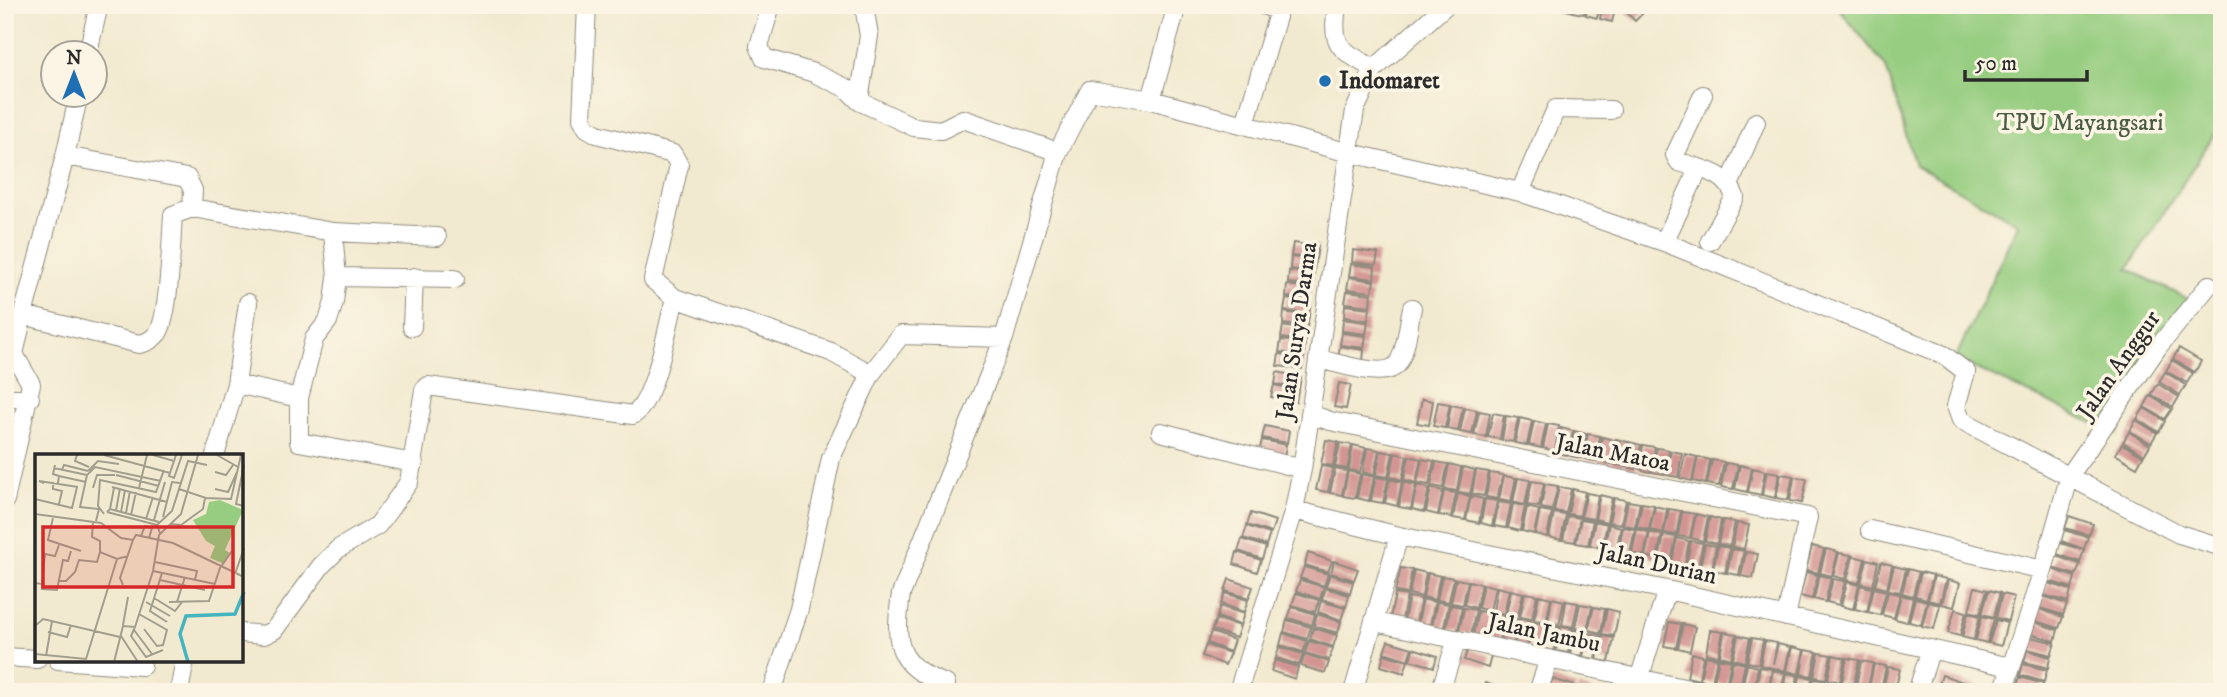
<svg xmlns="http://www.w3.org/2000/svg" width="2227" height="697" viewBox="0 0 2227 697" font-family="'IM FELL DW Pica',serif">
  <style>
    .green { fill: #96cd80; stroke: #607c56; stroke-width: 2 }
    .building { fill: #d39593 }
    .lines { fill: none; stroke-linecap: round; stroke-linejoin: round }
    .minor-casing { stroke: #8e8a7e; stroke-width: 20 }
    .minor { stroke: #fff; stroke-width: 18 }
    .poi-dot { fill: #1f6fb2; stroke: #fcf5e5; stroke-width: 2.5 }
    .labels { text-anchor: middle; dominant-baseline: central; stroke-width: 7; stroke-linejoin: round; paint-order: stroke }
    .poi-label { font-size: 24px; font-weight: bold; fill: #2b2b2b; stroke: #fcf5e5; text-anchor: start }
    .park-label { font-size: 24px; fill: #4b5c44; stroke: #fcf5e5 }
    .street-label { font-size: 24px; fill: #2b2b2b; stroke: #fcf5e5 }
    .inset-river { fill: none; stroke: #45b4bf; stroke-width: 3.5 }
    .inset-road { fill: none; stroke: #a29e8e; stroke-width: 2 }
    .view { fill: #d62828; fill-opacity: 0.15; stroke: #d62828; stroke-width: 3.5 }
    .inset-edge { fill: none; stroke: #2b2b2b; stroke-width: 3.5 }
  </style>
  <rect width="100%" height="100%" fill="#fcf5e5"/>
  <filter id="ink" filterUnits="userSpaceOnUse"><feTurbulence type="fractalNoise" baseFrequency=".0143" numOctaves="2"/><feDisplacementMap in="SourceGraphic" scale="14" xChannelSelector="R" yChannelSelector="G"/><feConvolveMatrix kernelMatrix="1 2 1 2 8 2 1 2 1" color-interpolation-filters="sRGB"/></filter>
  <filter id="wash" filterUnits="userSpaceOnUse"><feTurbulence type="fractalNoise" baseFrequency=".00686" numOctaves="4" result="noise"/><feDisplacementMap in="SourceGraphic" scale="28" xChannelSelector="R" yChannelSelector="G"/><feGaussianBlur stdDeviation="1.57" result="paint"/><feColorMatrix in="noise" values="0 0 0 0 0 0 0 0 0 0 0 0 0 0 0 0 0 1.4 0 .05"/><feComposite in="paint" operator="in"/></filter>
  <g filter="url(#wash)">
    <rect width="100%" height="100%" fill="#f2ead0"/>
    <path class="green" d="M1836 5H2222V122L2128 269 2188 299 2164 339 2117 434 1955 359 2018 224 1915 165 1886 67Z"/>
    <g id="blocks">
      <path class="building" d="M1559 5H1571L1570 11 1558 8Z
        M1574 5H1586L1584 14 1572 12Z
        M1588 5H1601L1597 18 1586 15Z
        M1603 5H1616L1612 22 1600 19Z
        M1620 5H1637L1644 12 1635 21Z
        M1293 243 1318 246 1316 259 1291 256Z
        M1353 250 1378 253 1376 265 1352 262Z
        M1291 257 1315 260 1314 272 1290 269Z
        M1351 264 1375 267 1374 279 1349 276Z
        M1289 271 1314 274 1312 286 1288 283Z
        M1349 277 1374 281 1372 292 1347 289Z
        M1287 285 1312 288 1310 299 1286 297Z
        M1347 291 1371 294 1370 306 1345 303Z
        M1286 299 1311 302 1309 314 1284 311Z
        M1345 305 1370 308 1368 320 1344 317Z
        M1284 312 1309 316 1307 327 1283 324Z
        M1343 319 1368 322 1366 334 1342 331Z
        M1283 326 1307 330 1306 341 1281 338Z
        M1342 333 1366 336 1364 348 1340 345Z
        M1281 340 1305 343 1304 355 1279 352Z
        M1340 346 1364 350 1363 362 1338 358Z
        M2179 348 2201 361 2195 372 2173 359Z
        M1279 354 1304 357 1302 369 1277 366Z
        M2172 360 2193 373 2187 383 2166 371Z
        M1277 372 1301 377 1299 389 1275 384Z
        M2165 372 2186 385 2180 395 2159 382Z
        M1339 383 1351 385 1346 409 1334 407Z
        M2158 384 2179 397 2173 407 2151 395Z
        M1274 385 1298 390 1296 402 1271 397Z
        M2150 396 2172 409 2165 419 2144 407Z
        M1422 399 1433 401 1429 425 1417 423Z
        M1438 402 1450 404 1445 428 1433 426Z
        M1451 405 1463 407 1458 431 1447 429Z
        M1465 408 1477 410 1472 434 1460 432Z
        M2144 408 2165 421 2159 432 2137 419Z
        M1479 411 1490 413 1486 437 1474 435Z
        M1493 413 1504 415 1500 439 1488 437Z
        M1506 416 1518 418 1513 442 1502 440Z
        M1520 418 1532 421 1527 445 1515 443Z
        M2136 420 2157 433 2151 443 2130 431Z
        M1534 421 1546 424 1541 448 1529 445Z
        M1548 424 1559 426 1555 451 1543 448Z
        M1265 426 1289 431 1287 443 1262 438Z
        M1561 428 1573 431 1568 455 1556 453Z
        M1574 431 1586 434 1581 458 1570 456Z
        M2129 432 2150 445 2144 455 2123 442Z
        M1588 434 1600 436 1595 461 1583 458Z
        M1602 437 1614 440 1609 464 1597 461Z
        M1616 439 1628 442 1623 466 1611 464Z
        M1262 440 1286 445 1284 457 1259 452Z
        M1326 440 1338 442 1333 466 1321 464Z
        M1629 442 1641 445 1636 469 1625 467Z
        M1340 443 1352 445 1347 469 1335 467Z
        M2122 444 2143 456 2137 467 2115 454Z
        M1353 445 1366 448 1360 472 1349 470Z
        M1643 445 1655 447 1650 472 1639 469Z
        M1367 448 1379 450 1374 475 1363 472Z
        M1657 448 1669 450 1664 474 1652 472Z
        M1381 451 1393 453 1388 477 1376 475Z
        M1671 451 1682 453 1678 477 1666 475Z
        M1395 453 1407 456 1402 480 1390 477Z
        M1685 454 1697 457 1692 481 1680 478Z
        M1409 456 1421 459 1416 483 1404 480Z
        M1698 457 1710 460 1706 484 1693 481Z
        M1422 459 1434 461 1429 485 1417 483Z
        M1712 460 1724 462 1719 486 1707 484Z
        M1436 462 1448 464 1443 488 1431 486Z
        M1726 463 1738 465 1733 489 1721 487Z
        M1449 464 1461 467 1457 491 1444 489Z
        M1740 465 1752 468 1747 492 1735 489Z
        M1321 466 1333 468 1328 492 1316 490Z
        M1463 467 1475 470 1470 494 1458 492Z
        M1753 468 1765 471 1761 495 1748 492Z
        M1335 469 1347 471 1342 495 1330 493Z
        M1476 470 1489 472 1484 496 1472 494Z
        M1348 471 1360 474 1355 498 1343 496Z
        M1767 471 1779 473 1775 498 1762 495Z
        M1490 473 1503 475 1497 499 1486 497Z
        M1362 474 1374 477 1369 501 1357 498Z
        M1781 474 1793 476 1788 500 1776 498Z
        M1504 476 1516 478 1511 502 1499 500Z
        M1376 477 1388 479 1383 503 1371 501Z
        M1794 477 1807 479 1802 503 1790 501Z
        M1518 478 1530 480 1525 505 1513 502Z
        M1390 479 1402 482 1397 506 1385 503Z
        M1532 481 1544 483 1539 507 1527 505Z
        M1403 482 1416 485 1411 509 1399 507Z
        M1545 484 1558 486 1552 510 1541 508Z
        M1417 485 1429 488 1424 512 1412 509Z
        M1559 487 1571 489 1566 513 1554 511Z
        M1431 488 1443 491 1438 515 1426 512Z
        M1573 489 1585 492 1580 516 1568 514Z
        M1444 491 1456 493 1451 517 1439 515Z
        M1587 493 1598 495 1594 519 1581 517Z
        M1458 494 1470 496 1465 520 1453 518Z
        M1600 495 1612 498 1607 522 1595 519Z
        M1471 496 1483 499 1479 523 1466 520Z
        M1614 498 1626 500 1621 524 1609 522Z
        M1485 499 1497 501 1492 526 1481 523Z
        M1628 501 1640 503 1635 527 1623 525Z
        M1499 502 1511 504 1506 528 1494 526Z
        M1642 503 1654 505 1649 530 1637 527Z
        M1513 504 1525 506 1520 531 1508 528Z
        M1655 506 1667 509 1663 533 1650 530Z
        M1527 507 1539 510 1534 534 1522 531Z
        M1669 509 1681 511 1676 535 1664 533Z
        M1540 510 1552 512 1547 537 1535 534Z
        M1682 512 1695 514 1690 538 1678 536Z
        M1251 513 1275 521 1271 533 1247 525Z
        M1554 513 1566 515 1561 540 1549 537Z
        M1696 514 1708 517 1703 541 1691 538Z
        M1568 516 1580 518 1575 542 1563 540Z
        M2069 516 2093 524 2089 535 2065 528Z
        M1710 517 1721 520 1717 544 1705 541Z
        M1581 519 1593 521 1588 545 1576 543Z
        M1723 520 1735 522 1730 546 1718 544Z
        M1595 521 1607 524 1602 548 1590 545Z
        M1737 523 1749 525 1744 549 1732 547Z
        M1609 524 1621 527 1616 551 1604 548Z
        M1247 526 1270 534 1266 545 1243 538Z
        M1623 527 1635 529 1630 553 1618 551Z
        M1637 529 1649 532 1644 556 1632 553Z
        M2064 530 2088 537 2084 549 2061 541Z
        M1650 532 1662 535 1657 559 1645 556Z
        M1664 535 1676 537 1671 562 1659 559Z
        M1677 538 1689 541 1685 565 1672 562Z
        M1242 539 1266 547 1262 559 1238 551Z
        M1691 541 1703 543 1698 567 1686 565Z
        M2060 543 2084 550 2080 562 2057 554Z
        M1705 544 1716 546 1712 570 1700 567Z
        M1718 546 1730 548 1725 573 1713 570Z
        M1812 546 1824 549 1818 573 1806 570Z
        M1732 549 1744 551 1739 575 1727 573Z
        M1826 549 1838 552 1832 576 1820 573Z
        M1237 552 1261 560 1257 572 1234 564Z
        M1746 552 1758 554 1753 578 1741 576Z
        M1308 553 1332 561 1328 572 1305 565Z
        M1839 553 1851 555 1845 579 1833 576Z
        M1853 556 1865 559 1859 583 1847 580Z
        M2056 556 2080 564 2076 575 2052 568Z
        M1867 559 1878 562 1873 586 1861 583Z
        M1334 561 1358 569 1354 580 1331 573Z
        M1881 562 1892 565 1887 589 1875 586Z
        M1894 566 1906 569 1900 592 1888 590Z
        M1304 567 1328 574 1324 586 1300 578Z
        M1401 568 1412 570 1408 594 1395 592Z
        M1908 569 1919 572 1913 596 1902 593Z
        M2052 569 2075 577 2072 588 2048 581Z
        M1414 570 1426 573 1422 597 1409 594Z
        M1806 572 1818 575 1812 599 1800 596Z
        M1921 572 1933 575 1927 599 1915 596Z
        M1428 573 1440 576 1435 600 1423 597Z
        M1330 574 1353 582 1350 593 1326 586Z
        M1819 575 1831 578 1825 602 1814 599Z
        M1442 576 1454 578 1449 602 1437 600Z
        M1934 576 1946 579 1940 603 1928 600Z
        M1229 579 1253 587 1249 598 1225 591Z
        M1456 579 1468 581 1463 605 1451 603Z
        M1833 579 1845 581 1839 605 1827 602Z
        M1300 580 1324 587 1320 599 1296 591Z
        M1948 580 1960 583 1954 607 1942 604Z
        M1469 581 1481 584 1476 608 1464 605Z
        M1847 582 1859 585 1853 609 1841 606Z
        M2048 583 2071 590 2068 602 2044 595Z
        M1483 584 1495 587 1490 611 1478 608Z
        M1860 585 1872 588 1867 612 1855 609Z
        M1497 587 1509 590 1504 614 1493 611Z
        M1975 587 1987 590 1980 614 1969 611Z
        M1326 588 1349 595 1346 607 1322 599Z
        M1874 588 1886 591 1880 615 1868 612Z
        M1511 590 1523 593 1518 616 1506 614Z
        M1989 590 2000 593 1994 617 1982 614Z
        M1888 592 1900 594 1894 618 1882 615Z
        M1225 593 1248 600 1244 612 1221 604Z
        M1296 593 1319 600 1315 612 1292 605Z
        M1525 593 1537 595 1532 619 1520 617Z
        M1395 594 1407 596 1402 620 1390 618Z
        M2002 594 2014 597 2008 621 1996 618Z
        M1539 595 1551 598 1546 622 1534 620Z
        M1901 595 1913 598 1907 622 1895 619Z
        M2043 596 2067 604 2063 615 2040 608Z
        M1409 597 1421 599 1416 623 1404 621Z
        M1552 598 1564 601 1559 625 1548 622Z
        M1915 598 1927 601 1921 625 1909 622Z
        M1423 599 1435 602 1430 626 1418 623Z
        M1321 601 1345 608 1341 620 1318 612Z
        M1566 601 1578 603 1573 627 1562 625Z
        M1437 602 1449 604 1444 628 1432 626Z
        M1928 602 1940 605 1934 629 1922 626Z
        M1580 604 1592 606 1587 630 1575 628Z
        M1451 605 1462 607 1458 631 1446 629Z
        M1220 606 1244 614 1240 625 1217 617Z
        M1292 607 1315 614 1312 625 1288 618Z
        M1594 607 1605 609 1601 633 1588 630Z
        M1464 608 1476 610 1471 634 1459 632Z
        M1607 609 1619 612 1614 636 1602 634Z
        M1955 609 1966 612 1960 636 1948 633Z
        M2039 609 2063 617 2059 628 2035 621Z
        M1478 611 1490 613 1485 637 1473 635Z
        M1492 613 1504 616 1499 640 1487 637Z
        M1968 613 1980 616 1974 640 1962 637Z
        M1317 614 1341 622 1338 633 1314 626Z
        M1506 616 1518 619 1513 643 1501 640Z
        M1982 616 1994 619 1987 643 1976 640Z
        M1216 619 1240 626 1236 638 1212 630Z
        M1520 619 1531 621 1527 646 1515 643Z
        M1287 620 1311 627 1307 639 1284 632Z
        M1996 620 2007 623 2001 646 1989 643Z
        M1533 622 1545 624 1541 648 1528 646Z
        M1669 622 1681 624 1676 648 1664 646Z
        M2035 622 2058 630 2055 641 2031 634Z
        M1683 624 1695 627 1690 651 1678 648Z
        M1547 625 1559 627 1554 651 1542 648Z
        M1561 627 1573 629 1568 653 1556 651Z
        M1313 628 1337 635 1333 647 1310 639Z
        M1575 630 1587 632 1582 656 1570 654Z
        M1710 630 1723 632 1718 656 1706 654Z
        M1211 632 1234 640 1230 652 1207 643Z
        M1724 632 1737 634 1731 659 1720 656Z
        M1283 633 1307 641 1303 652 1280 645Z
        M1588 633 1600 635 1595 659 1583 657Z
        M1738 635 1750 638 1745 662 1733 659Z
        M1602 636 1614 638 1609 662 1597 660Z
        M2031 637 2055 643 2051 655 2027 649Z
        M1752 638 1763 640 1759 664 1747 662Z
        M1309 641 1333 648 1329 660 1305 653Z
        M1388 641 1412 648 1408 660 1384 652Z
        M1765 641 1777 643 1773 664 1778 644 1790 647 1785 671 1760 665Z
        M1206 645 1230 653 1225 665 1202 656Z
        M1279 647 1303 654 1299 665 1276 658Z
        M1792 647 1804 650 1799 674 1787 671Z
        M1413 648 1437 656 1434 667 1410 660Z
        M1468 649 1491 656 1488 668 1464 660Z
        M1805 650 1817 652 1812 676 1801 674Z
        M2027 650 2050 657 2048 668 2024 662Z
        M1692 653 1703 656 1699 680 1687 677Z
        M1819 653 1831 655 1826 679 1814 677Z
        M1305 654 1329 662 1325 673 1301 666Z
        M1384 654 1408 661 1404 673 1381 666Z
        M1833 655 1845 658 1840 682 1828 679Z
        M1705 656 1717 658 1712 683 1700 680Z
        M1719 658 1731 661 1726 685 1714 682Z
        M1847 658 1859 660 1854 684 1842 682Z
        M1275 660 1298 667 1295 679 1271 671Z
        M1733 661 1745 664 1740 688 1728 686Z
        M1861 661 1873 663 1868 687 1856 685Z
        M1747 664 1758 667 1754 691 1742 688Z
        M1874 664 1886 666 1881 690 1869 688Z
        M2023 664 2047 670 2044 682 2020 675Z
        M1760 667 1772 669 1768 692 1755 691Z
        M1888 667 1900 669 1895 692 1883 690Z
        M1773 670 1785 673 1781 692H1769Z
        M1787 673 1798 676 1795 692H1783Z
        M1942 675 1966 683 1963 692 1938 687Z
        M1800 676 1812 678 1810 692H1797Z
        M2020 677 2043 684 2041 692 2016 689Z
        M1552 679 1576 686 1574 692 1549 690Z
        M1814 679 1826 681 1824 692H1811Z
        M1828 682 1840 684 1838 692H1826Z
        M1485 683 1511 691V692H1482Z
        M1968 683 1993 691V692H1965Z
        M1842 684 1854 686 1853 692H1840Z
        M1578 686 1594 691 1593 692H1577Z"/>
    </g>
  </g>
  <g filter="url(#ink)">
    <use href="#blocks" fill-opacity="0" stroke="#8e8a7e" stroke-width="2"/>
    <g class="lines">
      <g class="minor-casing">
        <path id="minor" d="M587 5 582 119 587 128 597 134 673 154 679 165 653 280 675 298
          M771 5 759 46 764 58 814 73 846 88 859 101 914 127 941 130 963 119 1058 152 1090 90 1151 100 1346 152 1520 192 1664 242 1944 355 1966 372 1956 406 1961 420 2179 534 2222 547
          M1337 5C1331 48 1339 48 1374 69
          M88 52 99 5
          M79 94 65 156 187 178 193 190 192 208 333 232 337 277 334 302 328 321 314 339 299 398 236 384 215 456
          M1151 100 1177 5
          M859 101 869 36 864 5
          M1245 124 1277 17 1274 9 1263 5
          M1693 166C1713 172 1728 177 1735 197L1710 241
          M1730 183 1756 122
          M1520 192 1556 109 1611 110
          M333 232 437 237
          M1664 242 1695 177 1693 166 1679 162 1675 155 1703 95
          M337 277 455 279
          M23 315 65 156
          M412 327 414 277
          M1318 359C1336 362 1387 381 1398 363 1407 349 1408 325 1412 308
          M236 384 248 303
          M5 398H30
          M299 398V442L414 463
          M1310 414 1330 421 1808 517 1786 617
          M1161 432 1302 469
          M5 500 31 384 14 354 23 315 139 344C147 343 153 339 158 333 170 315 171 240 173 215L192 208
          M1294 510 1399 536 1667 590 2010 667
          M1870 530 2043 570
          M1375 622 1703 692
          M242 633 264 635 274 630 321 566 338 549 378 525 409 482 424 390 428 386 633 415C655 402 668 324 675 298L831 352 871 374
          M5 657 37 659
          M58 660 142 666
          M946 684C896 667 894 642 901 594L1004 338 1058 152
          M179 692 185 660
          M772 692 799 609 831 458 871 374 901 335 1004 338
          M1238 692 1294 510 1302 469 1355 110 1374 69 1446 5
          M1353 692 1399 536
          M1440 692 1457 639
          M1538 692 1549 659
          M1635 692 1667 590
          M1917 692 1931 649
          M2003 692 2043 570 2070 475 2158 347 2209 285"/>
      </g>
      <use href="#minor" class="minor"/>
    </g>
  </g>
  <circle class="poi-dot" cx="1325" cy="81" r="7"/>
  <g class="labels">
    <g class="poi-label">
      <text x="1339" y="81">Indomaret</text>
    </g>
    <g class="park-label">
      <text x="2080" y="123">TPU Mayangsari</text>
    </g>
    <g class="street-label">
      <text transform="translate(1297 331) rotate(-82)">Jalan Surya Darma</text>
      <text transform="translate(2119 365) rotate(-55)">Jalan Anggur</text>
      <text transform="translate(1613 453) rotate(11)">Jalan Matoa</text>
      <text transform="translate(1657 564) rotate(12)">Jalan Durian</text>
      <text transform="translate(1544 633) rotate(12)">Jalan Jambu</text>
    </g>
  </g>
  <g transform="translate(35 454)">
    <rect width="208" height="208" fill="#f2ead0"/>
    <path d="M185 46 208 56 190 96 195 99 189 110 175 104 180 92 171 87 158 66 171 60 174 48Z" fill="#96cd80"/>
    <path class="inset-river" d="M153 208 145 180 151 162 200 160 209 138"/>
    <path class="inset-road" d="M42 1 40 7 54 13M69 1 135 19M118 1 139 7M141 1 134 22 139 24 147 1M182 1 203 13M20 11 18 20 24 22 23 29M209 11 201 50 209 52M19 14 52 21M27 16 29 11 53 17M53 17 63 7 84 10M180 18 191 21 198 11M81 21 124 32M24 22 51 28M18 28V35L27 37 24 50M9 29 4 27 43 33M77 33 132 48M58 34 62 21H80M104 34 112 1M144 35 171 44 196 45 206 1M180 35 193 38 202 18M0 45 37 54 42 33M75 55 79 34M81 57 85 34M72 58 75 55 124 68M72 58 122 71M86 58 90 36M91 59 95 37M0 60 66 69 86 84 98 86 101 81 138 89 209 123M69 60 63 52 65 26 121 38 129 16M96 61 101 38M128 63 137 28 145 29M18 64 13 86 46 97M111 65 118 43M119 66 130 28M61 67 64 55 45 53 52 21 60 13 126 27M58 68 57 83 65 87V98M135 70 146 71 168 55 170 44M125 79 122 71 137 57 153 7 172 11M106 82 110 72 117 74 114 84M120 108 162 117 160 126M118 117 180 130M127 119 115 157 132 168M200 120 209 94M125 126 170 136M24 127H31L40 118 44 106 62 108 65 98 82 105 93 102M0 129 7 130V135L22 136 28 106 33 107 36 97M7 130 10 100 20 102 24 91M88 131 85 124 98 86M119 144 140 157 147 148M111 148 135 162M134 148 174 147 185 114 197 97M142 148 150 123M104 160 132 176 128 191 122 192 109 175M88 171 93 143M0 172 8 165 85 183M100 173 96 182 111 203 128 196M99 176 117 200M13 178 32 183 36 171M86 182 103 208M0 200 51 205 82 105M11 202 17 167M79 208 88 172 100 173 118 117 124 81 146 60 163 1"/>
    <path class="view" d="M8 73H198V133H8Z"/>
    <rect width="208" height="208" class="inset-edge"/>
  </g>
  <rect width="2227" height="697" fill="none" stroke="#fcf5e5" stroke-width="28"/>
  <g transform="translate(74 74)"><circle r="33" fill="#fcf5e5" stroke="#a8a49b" stroke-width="2"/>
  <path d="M0-5L12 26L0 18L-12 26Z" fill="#1f6fb2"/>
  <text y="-10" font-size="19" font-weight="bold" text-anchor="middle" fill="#2b2b2b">N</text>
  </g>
  <path d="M1965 70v10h122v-10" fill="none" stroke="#2b2b2b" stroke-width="3.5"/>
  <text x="1975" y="70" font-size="21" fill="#2b2b2b" stroke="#fcf5e5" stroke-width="5" paint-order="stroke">50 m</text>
</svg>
